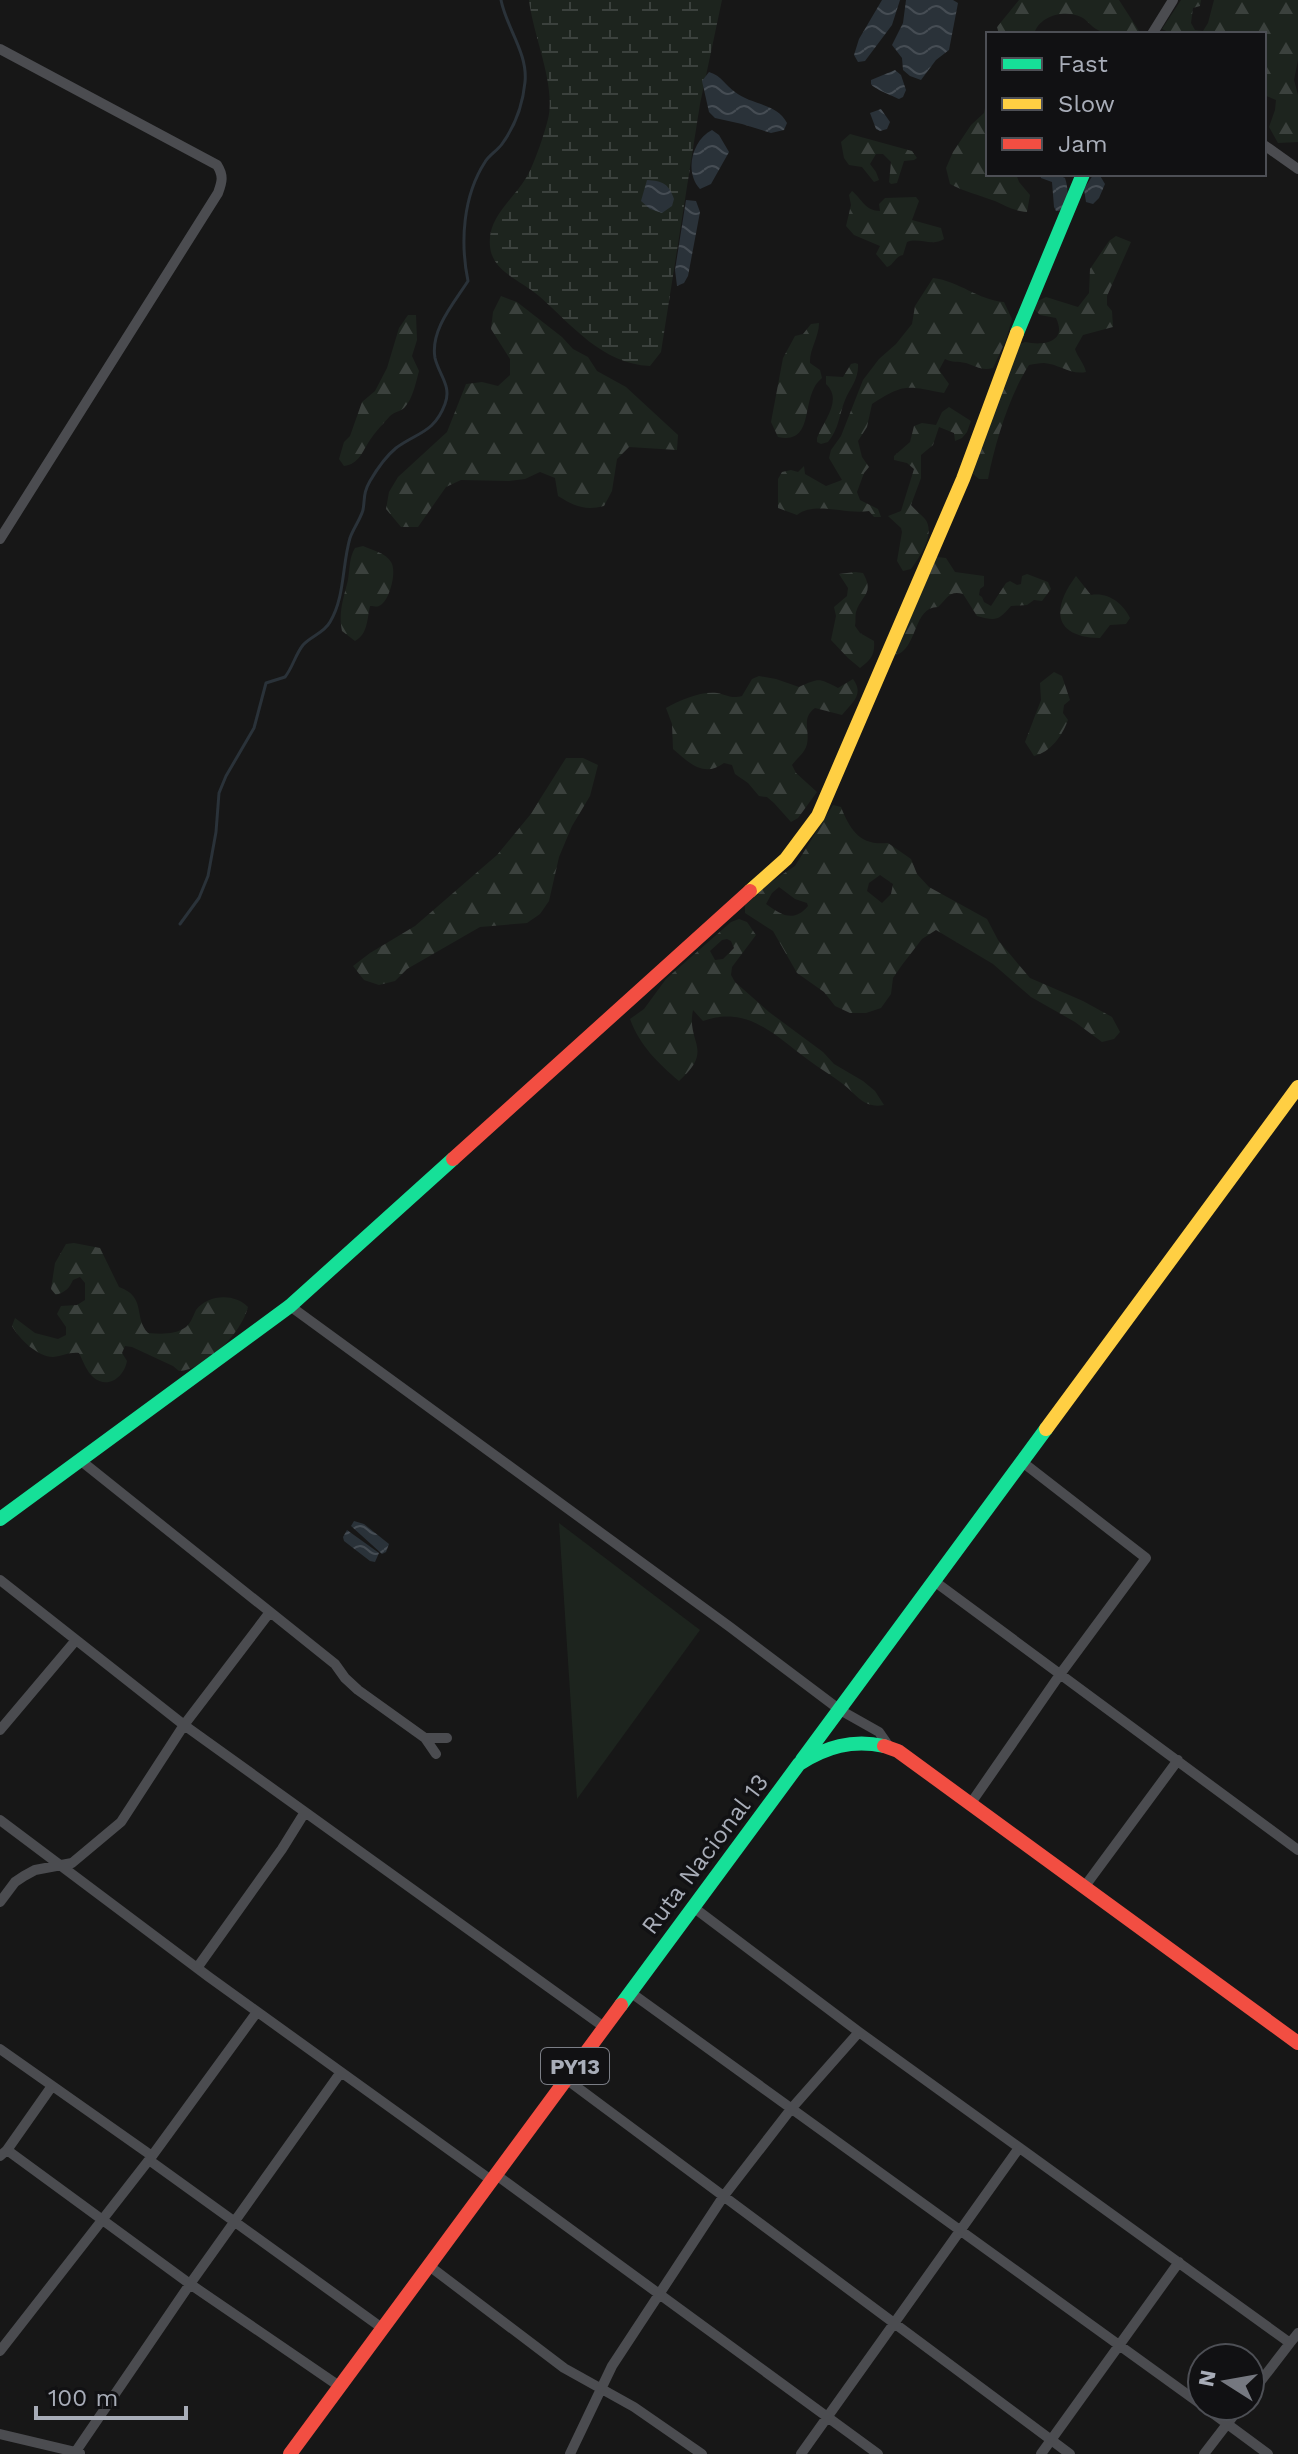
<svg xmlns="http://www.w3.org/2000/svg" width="1298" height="2454" viewBox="0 0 1298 2454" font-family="'Work Sans',sans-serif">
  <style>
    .grass { fill: #1d241e }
    .forest { fill: url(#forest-firs); fill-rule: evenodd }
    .wetland { fill: url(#wetland-marsh) }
    .water { fill: url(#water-waves) }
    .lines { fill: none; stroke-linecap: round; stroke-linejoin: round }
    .stream { stroke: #2a3239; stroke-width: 3 }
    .street { stroke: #4b4c50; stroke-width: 10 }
    .fast { stroke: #16e098; stroke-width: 14 }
    .slow { stroke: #ffcf43; stroke-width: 14 }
    .jam { stroke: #f24e42; stroke-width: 14 }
    .labels { text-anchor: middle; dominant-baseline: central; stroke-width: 7; stroke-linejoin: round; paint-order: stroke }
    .shield { fill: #111113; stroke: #7b7e86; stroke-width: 2 }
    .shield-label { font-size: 22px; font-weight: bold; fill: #a8adb8 }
    .street-label { font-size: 24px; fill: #a8adb8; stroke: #111113 }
  </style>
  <defs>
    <pattern id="forest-firs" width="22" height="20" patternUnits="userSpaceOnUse" patternTransform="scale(2)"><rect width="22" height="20" fill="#1d241e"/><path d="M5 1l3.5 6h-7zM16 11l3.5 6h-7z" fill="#3b413d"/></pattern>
    <pattern id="wetland-marsh" width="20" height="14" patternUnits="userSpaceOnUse" patternTransform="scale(2)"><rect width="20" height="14" fill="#1d241e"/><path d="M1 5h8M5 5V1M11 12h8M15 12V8" fill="none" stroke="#3b413d"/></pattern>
    <pattern id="water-waves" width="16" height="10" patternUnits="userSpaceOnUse" patternTransform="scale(2)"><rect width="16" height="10" fill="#2a3239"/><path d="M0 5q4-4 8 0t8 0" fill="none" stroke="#464d54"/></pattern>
  </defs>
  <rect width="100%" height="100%" fill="#171717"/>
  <path class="grass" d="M559 1523 700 1630 577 1799Z"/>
  <path class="forest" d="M1019 0H1119L1139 31C1126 37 1107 36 1096 29 1091 26 1086 19 1081 17 1064 9 1039 16 1034 34H999L997 27Z
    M1181 0H1201L1200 6 1193 8 1191 23 1195 30 1203 31 1208 23 1214 0H1298V60L1294 80 1298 95V142L1278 143 1269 127 1275 110 1276 100 1264 95V34H1173L1162 29Z
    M988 93V174H1016L1019 182 1030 195 1027 212C1014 211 1006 206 995 201 979 195 965 192 950 184L946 168 953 152 971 125 984 113Z
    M850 134 912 151 917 158 914 160 904 161 897 183 891 184 889 182 891 162 883 154H876L870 164 876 172 879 180 874 182 862 167 849 165 844 158 841 142Z
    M852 191C862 199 865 211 880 211L879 204 885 198 916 197 919 201 912 220 941 228 944 239C932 247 919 237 907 242L903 255C895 256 894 265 887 267L876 254 880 246 854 235 846 226 851 205 849 195Z
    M1116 236 1131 242 1107 296V305L1112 311 1113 327 1083 335 1075 349C1078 358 1084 363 1086 372 1070 375 1059 364 1044 363 1039 363 1034 364 1029 365 1009 396 995 443 988 479H979L973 474 985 432 1020 344 1025 342C1042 346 1068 343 1056 318L1040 315 1034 309 1038 301 1046 297 1078 307 1089 293 1090 269 1109 241Z
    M933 278C959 281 978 300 1004 302L1012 319 1006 340 993 368C981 371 976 366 966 363 957 361 953 363 945 359L939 370 949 384 944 393C906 386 905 383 872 404L867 427 858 441 862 457 869 467 864 473 857 492 860 500 878 509 881 517H874L869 511C846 515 815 501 797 515L778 508V479L782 472 791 470 798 472 804 466 805 474 826 486 842 480 829 458 831 450 841 436 863 380 879 359 896 344 912 324 915 306Z
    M501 296 517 302 562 337 573 349 588 357 597 371 626 387 678 435 677 450 629 447 617 459 612 491 604 506C585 511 574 506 558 496L555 478 540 472 525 479 509 481 461 480 446 487 418 527H401L386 509 389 492 398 477 447 432 466 384 482 382 498 386 510 375V359L491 329 493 312Z
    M408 315H416L417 340 412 356 419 371C416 382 413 398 405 407 401 412 395 411 390 416 383 424 375 432 370 440 362 452 359 464 344 466L339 459 344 442 350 436 362 402 375 391 387 368 399 328Z
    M819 323C819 337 809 350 810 363L820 370 822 378C799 396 817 445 778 437L771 422 783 358 795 336 803 334 811 324Z
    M855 363 858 364C859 379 850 388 845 400 839 415 839 429 828 442L821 444 817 442V438C824 420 843 400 826 384V376L843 377 851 364Z
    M949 407 971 421 967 432 962 438 955 441 954 433 939 427 933 445 921 455V478L911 505C915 510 921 514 925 519 936 533 920 557 911 569L903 571 897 561 902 532 901 528 888 516 901 511 914 469 907 463 894 460V456L910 442 914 426 922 423 936 425 942 412Z
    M363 546C372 550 386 553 391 562 397 571 390 598 382 604 377 608 376 606 370 606 367 619 368 634 355 641L342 631C338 612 344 597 348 580 350 568 349 558 355 548Z
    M937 557 946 558 955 572 984 576V586L980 589 979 595 982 597 984 602 991 606 1006 583 1010 581 1017 585 1021 584 1022 576 1027 574 1048 582 1051 589 1042 601 1034 600 1027 605 1011 606C998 621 996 621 977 616L963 594C949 590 947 599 938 607 912 607 919 649 894 656Z
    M855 572 863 573C875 594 861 595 856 612 855 616 856 621 855 626L860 633 874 641C875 655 871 660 860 668L848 658 831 640 836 616 834 607 847 596 848 588 839 574Z
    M1076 576 1091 595C1108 592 1123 603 1130 618L1126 624 1110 625 1100 638C1052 637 1052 608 1076 576Z
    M1054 672 1062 676 1070 700 1064 705 1063 713 1068 720C1062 736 1051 752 1034 756L1025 742 1041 700 1040 683Z
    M759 676 776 679 799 687C820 678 818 678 838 688L853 679C865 695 851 703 842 715L815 708C801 718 810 729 807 744 805 753 797 758 792 765L796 773 817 792 798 818 791 822 774 803 767 797 759 796 748 783 735 774 732 765 724 763C704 778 689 763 673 749L672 724 666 708C680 700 701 691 717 693 727 695 732 699 742 696L752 679Z
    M566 758H583L598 765 590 796 572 826 559 857 549 901 540 914 527 923 480 927 407 969 395 981 379 985 364 980 353 966 370 953 415 926 497 855 530 815Z
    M833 805 841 807C850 830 860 846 888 843L911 859 917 874 929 887 987 919 998 940 1030 978 1083 1001 1112 1017 1120 1032 1114 1039 1102 1042 1075 1022 1031 997 993 964 936 930 922 939 902 965 893 978 891 994 881 1008 866 1013H850L835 1006 824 992 797 973 773 931 745 913V905L758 894 763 887 795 866ZM880 875 893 884 891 894 882 903 867 891 869 883ZM779 887 795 899 807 903 808 906C794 923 781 915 766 904L772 893Z
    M739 919 747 922 756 935 732 967 731 975 735 982 769 1012 823 1052 834 1064 863 1081 875 1091 884 1105C864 1109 856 1094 843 1084 831 1075 819 1068 807 1059 774 1035 748 1005 703 1021L693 1010C686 1043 715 1049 679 1081 658 1063 640 1046 630 1019L644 1009 666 979 731 922ZM727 939 731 941 734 948 723 959 715 960 710 951 722 940Z
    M74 1243 100 1248 119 1287C147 1297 133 1317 148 1333 161 1334 175 1335 186 1327 191 1323 193 1316 196 1310 208 1294 235 1293 248 1307 242 1332 206 1370 179 1371L173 1366 132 1347 125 1346 122 1353 127 1361C124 1377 108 1390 93 1377 87 1372 83 1361 79 1353 69 1352 63 1356 53 1357 38 1357 19 1339 12 1326L15 1318 35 1333 58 1339 66 1335V1327L57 1314 61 1306 77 1305 85 1300V1283L80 1277 73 1280C69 1289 65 1292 56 1295L51 1289 55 1263 66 1244Z"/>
  <path class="wetland" d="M529 0H722L700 104 661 352 650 366C602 364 572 325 539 296 521 280 492 272 490 246 487 217 513 200 526 178 533 168 547 127 549 114 554 80 533 35 529 0Z"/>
  <path class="water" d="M882 0H900L892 25 865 61 858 62 854 55 859 39Z
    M906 0H953L958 3 949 50 936 60 921 80 910 76 903 70 902 58 892 45 903 23Z
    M895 70 901 75 906 90 903 97 899 99C893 96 874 89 871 84V80Z
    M709 72C722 76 725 85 735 92 751 105 777 103 787 123L784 130 771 133 742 124 715 118 709 112 702 81Z
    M881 109 890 122 887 129 880 131 876 129 870 113Z
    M712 130 719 135 729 152 711 184 700 189C684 172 692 140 712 130Z
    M1040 174H1056L1065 178C1069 190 1069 203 1059 211H1056L1054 207 1052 182 1041 178Z
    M1099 174 1105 184 1099 198 1093 204 1086 202 1084 189 1093 175Z
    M647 180C663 181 669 184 674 199L672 206 662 213 650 209 641 201Z
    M686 200 696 201 700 212 688 276 684 283 677 286 675 270Z
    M354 1521 364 1524 389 1544 386 1552 382 1554 351 1526Z
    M347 1530 379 1553 375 1562 370 1561 344 1541 343 1537Z"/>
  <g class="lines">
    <path class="stream" d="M180 924 199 898 208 876 216 832 219 793 226 776 254 728 266 683 285 677C293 667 295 655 303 645 311 636 324 633 330 622 345 597 342 565 350 538 353 529 360 520 363 510 365 499 363 493 370 481 377 469 385 457 396 448 418 432 434 433 445 404 452 386 439 375 435 358 430 330 454 303 468 281 460 242 463 196 485 162 489 155 497 151 502 144 515 126 523 103 525 82 528 53 506 27 501 0"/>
    <path class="street" d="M1152 34 1173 0
      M0 49 217 165C224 176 222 182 218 193L0 539
      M1264 145 1298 169
      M290 1306 730 1627 840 1710 879 1732 888 1745
      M80 1460 335 1664 345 1678 358 1690 425 1738 436 1754
      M0 1580 184 1725 604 2027
      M934 1581 1298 1850
      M0 1730 76 1640
      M425 1738H447
      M971 1803 1061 1673 1146 1558 1021 1461
      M0 1820 209 1977 491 2180
      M1085 1886 1178 1760
      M0 1902 15 1882 24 1876 35 1870 72 1863 121 1822 184 1725 270 1612
      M693 1907 859 2032 1290 2343 1298 2333
      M197 1968 282 1849 305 1812
      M630 1992 1202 2405
      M0 2049 152 2156
      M566 2079 1070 2454
      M7 2150 190 2284 339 2386
      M0 2156 7 2150 52 2086
      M149 2160 382 2328
      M495 2174 878 2454
      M428 2265 564 2368 634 2407 702 2454
      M0 2351 152 2156 257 2012
      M1250 2395 1290 2343
      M1203 2406 1268 2454
      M0 2434 80 2453
      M74 2454 190 2284 341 2072
      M570 2454 612 2366 723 2197 791 2109 859 2032
      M801 2454 1019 2148
      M1041 2454 1179 2262
      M1204 2454 1241 2406"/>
    <path class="fast" d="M1017 333 1083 174
      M0 1519 290 1306 453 1159
      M802 1760 1046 1429
      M621 2005 799 1764C826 1747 852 1739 884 1746"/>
    <path class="slow" d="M750 891 786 859 818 816 963 479 1017 333
      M1046 1429 1298 1087"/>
    <path class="jam" d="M453 1159 750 891
      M884 1746 898 1751 1298 2043
      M290 2454 621 2005"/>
  </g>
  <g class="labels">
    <rect class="shield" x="541" y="2048" width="68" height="36" rx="6"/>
    <g class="shield-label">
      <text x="575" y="2066">PY13</text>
    </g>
    <g class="street-label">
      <text transform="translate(705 1854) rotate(-53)">Ruta Nacional 13</text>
    </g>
  </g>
  <rect x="986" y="32" width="280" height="144" fill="#111113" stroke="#4d4f55" stroke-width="2"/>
  <rect x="1002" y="58" width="40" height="12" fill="#16e098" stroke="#4d4f55" stroke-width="2"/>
  <text x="1058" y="72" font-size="24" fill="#a8adb8">Fast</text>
  <rect x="1002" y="98" width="40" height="12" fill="#ffcf43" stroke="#4d4f55" stroke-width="2"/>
  <text x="1058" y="112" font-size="24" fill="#a8adb8">Slow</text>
  <rect x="1002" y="138" width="40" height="12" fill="#f24e42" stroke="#4d4f55" stroke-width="2"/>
  <text x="1058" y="152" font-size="24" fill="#a8adb8">Jam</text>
  <g transform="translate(1226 2382) rotate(281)"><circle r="38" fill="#111113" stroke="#4d4f55" stroke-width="2"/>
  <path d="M0-6L14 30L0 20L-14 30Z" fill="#757880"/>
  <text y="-12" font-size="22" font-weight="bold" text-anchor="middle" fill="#a8adb8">N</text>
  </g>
  <path d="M36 2406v12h150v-12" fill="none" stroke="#a8adb8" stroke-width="4"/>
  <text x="48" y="2406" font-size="24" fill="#a8adb8" stroke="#111113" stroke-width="6" paint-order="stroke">100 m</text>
</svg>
